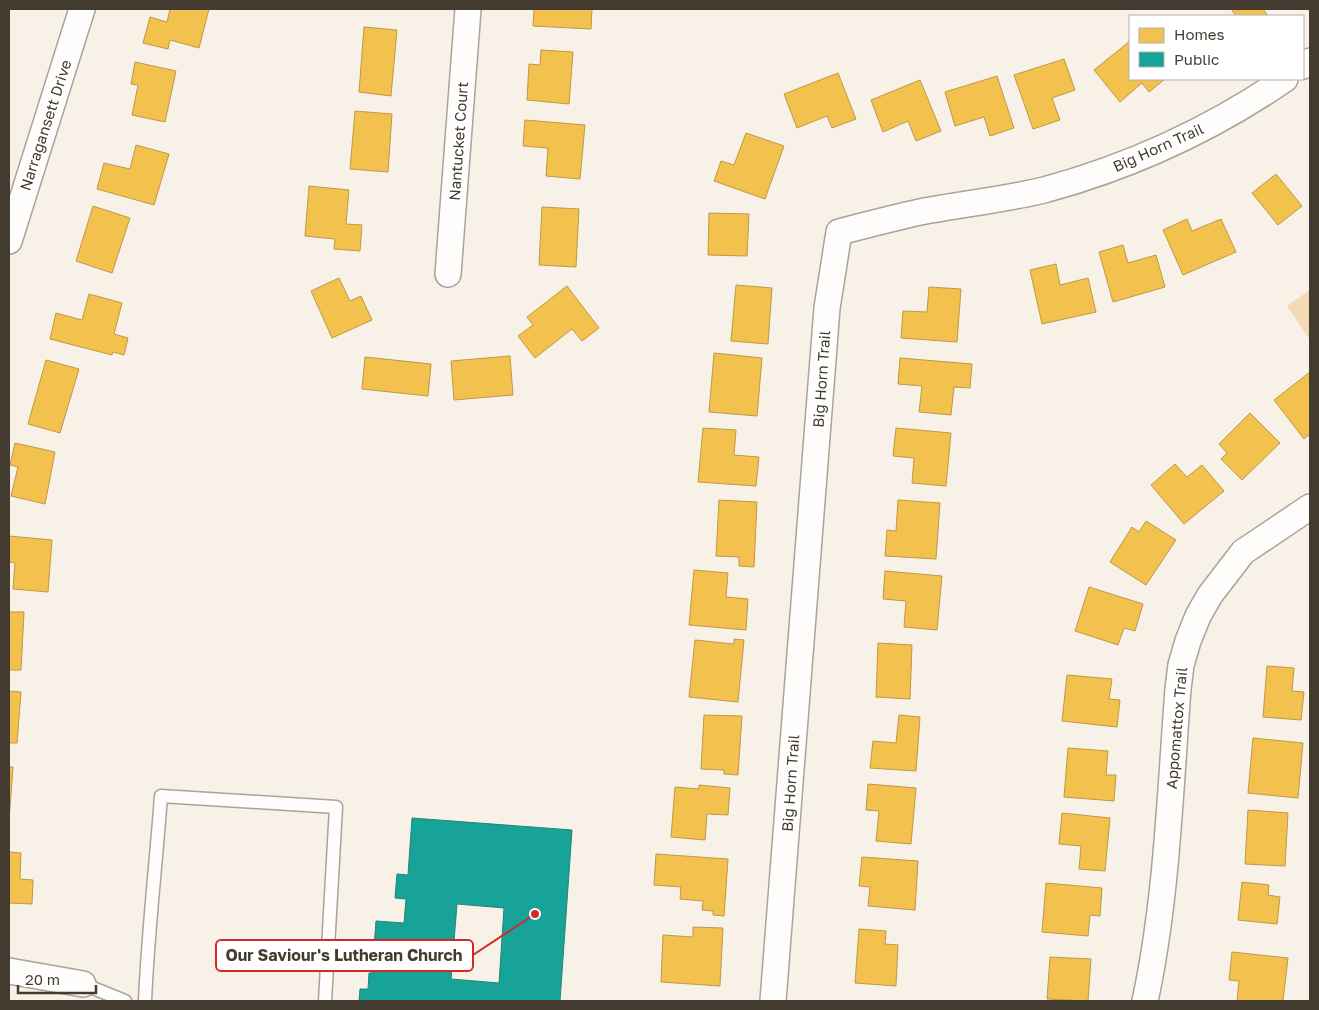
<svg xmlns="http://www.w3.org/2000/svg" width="1319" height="1010" viewBox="0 0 1319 1010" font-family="'Golos Text',sans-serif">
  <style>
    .green { fill: #f4dab4 }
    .homes { fill: #f2c14e; stroke: #be9945 }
    .public { fill: #17a398; stroke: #248479; fill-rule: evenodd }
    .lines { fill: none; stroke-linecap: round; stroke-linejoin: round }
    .lane-casing { stroke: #a9a399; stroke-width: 15 }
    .street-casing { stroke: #a9a399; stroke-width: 28 }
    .lane { stroke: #fefdfb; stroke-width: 12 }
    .street { stroke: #fefdfb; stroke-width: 25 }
    .labels { text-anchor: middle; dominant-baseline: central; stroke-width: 5; stroke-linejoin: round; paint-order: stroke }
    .street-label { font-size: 15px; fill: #443b30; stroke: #fff }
    .leader { fill: none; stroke: #d62828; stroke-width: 2 }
    .callout-dot { fill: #d62828; stroke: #fff; stroke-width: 2 }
    .callout { fill: #fff; stroke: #d62828; stroke-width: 2 }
    .callout-label { font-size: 16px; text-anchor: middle; font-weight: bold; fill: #443b30 }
  </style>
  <rect width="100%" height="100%" fill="#f8f1e7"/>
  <path class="green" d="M1310 290V340L1287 306Z"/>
  <path class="homes" d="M170 9H209L199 48 170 40 168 49 143 43 150 17 167 22Z
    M534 9H592L591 29 533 26Z
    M1231 9H1263L1268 16H1236Z
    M364 27 397 30 391 96 359 92Z
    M1130 41V79H1165L1149 92 1142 83 1120 102 1094 70Z
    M541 50 573 52 569 104 527 100 529 64 540 65Z
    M1064 59 1075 90 1052 98 1060 120 1033 129 1014 75Z
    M135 62 176 71 165 122 132 115 138 85 131 84Z
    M838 73 856 119 832 128 827 116 797 128 784 94Z
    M997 76 1014 128 990 136 984 117 955 126 945 92Z
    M920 80 941 131 916 141 908 121 883 132 871 100Z
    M355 111 392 114 388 172 350 169Z
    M525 120 585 125 580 179 546 176 548 148 523 146Z
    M746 133 784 146 765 199 714 181 721 161 734 165Z
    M136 145 169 154 154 205 97 189 104 163 130 169Z
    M1276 174 1302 206 1278 225 1252 193Z
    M309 186 349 190 346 224 362 225 360 251 334 249 335 239 305 236Z
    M93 206 130 218 112 273 76 261Z
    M542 207 579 209 576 267 539 265Z
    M709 213 749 214 747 256 708 255Z
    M1187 219 1192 231 1221 219 1236 252 1183 275 1163 230Z
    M1123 245 1128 263 1156 255 1165 287 1113 302 1099 252Z
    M1056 264 1060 285 1088 278 1096 312 1042 324 1030 270Z
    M339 278 350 301 361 296 372 320 332 338 311 291Z
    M736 285 772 288 768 344 731 341Z
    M567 286 599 328 582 341 572 329 535 358 518 336 533 325 527 317Z
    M929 287 961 289 957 342 901 338 903 311 927 312Z
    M89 294 122 303 114 334 128 338 124 355 113 352 112 355 50 339 56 313 82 320Z
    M714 353 762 358 757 416 709 412Z
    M510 356 513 395 454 400 451 361Z
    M365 357 431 364 428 396 362 389Z
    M900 358 972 364 970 388 954 387 951 415 919 412 922 386 898 384Z
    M46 360 79 369 60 433 28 424Z
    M1310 372V434L1304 439 1274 400Z
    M1250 413 1280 443 1242 480 1221 459 1227 453 1219 444Z
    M703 428 736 430 734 455 759 457 756 486 698 482Z
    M896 428 951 433 946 486 912 483 914 458 893 456Z
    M15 443 55 452 45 504 11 496 18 467 10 465Z
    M1175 464 1187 477 1202 465 1224 491 1184 524 1151 485Z
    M719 500 757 502 754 567 739 566V557L716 556Z
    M898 500 940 503 936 559 885 556 887 530 896 531Z
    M1146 521 1176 540 1146 585 1110 562 1132 527 1139 532Z
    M9 536 52 540 48 592 13 589 15 563 9 562Z
    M694 570 728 573 726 597 748 599 746 630 689 625Z
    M885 571 942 576 937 630 904 627 906 601 883 599Z
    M1089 587 1143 604 1135 631 1124 628 1118 645 1075 631Z
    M9 612H24L21 670H9Z
    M734 639 744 640 738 702 689 697 695 640 734 644Z
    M878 643 912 645 910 699 876 697Z
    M1267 666 1294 668 1292 691 1304 692 1301 720 1263 717Z
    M1067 675 1112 679 1109 699 1120 700 1117 727 1062 721Z
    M9 691 21 692 17 743H9Z
    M704 715 742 716 738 775 724 774V770L701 769Z
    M899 715 920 717 916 771 870 768 873 741 896 743Z
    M1253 738 1303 743 1298 798 1248 793Z
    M1068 748 1108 751 1106 775H1116L1114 801 1064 797Z
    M9 767H13L9 821Z
    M868 784 916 788 911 844 876 841 879 811 866 810Z
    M699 785 730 788 728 815 707 814 705 840 671 837 675 787 699 789Z
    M1248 810 1288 813 1285 866 1245 864Z
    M1062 813 1110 818 1105 871 1079 869 1081 846 1059 844Z
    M9 852 21 853 20 879 33 880 32 904 9 903Z
    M656 854 728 859 724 916 713 915V911L702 910 703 901 680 899 681 887 654 885Z
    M862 857 918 861 915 910 868 906 870 887 859 886Z
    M1242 882 1269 885 1268 895 1280 897 1277 924 1238 920Z
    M1046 883 1102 888 1100 916 1090 915 1088 936 1042 932Z
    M693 927 723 928 720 986 661 982 663 935 693 937Z
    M859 929 886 931 885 944 898 945 896 986 855 983Z
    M1232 952 1288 958 1283 1001H1237L1239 981 1229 980Z
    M1050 957 1091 959 1088 1001 1047 999Z"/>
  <path class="public" d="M412 818 572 830 560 1001H359L360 989H368L369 973H372L376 921 404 923 406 899 395 898 397 874 408 875ZM457 904 504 908 499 983 451 979Z"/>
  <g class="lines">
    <g class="lane-casing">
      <path id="lane" d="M83 984 125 1001
        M145 1001C148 932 156 864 161 796L336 807 325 1001"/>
    </g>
    <g class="street-casing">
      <path id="street" d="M1303 66 1310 61
        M9 241 82 9
        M448 274 468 9
        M9 971 83 984
        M773 1001 827 308 839 232C866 225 893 218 920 212 961 204 1003 200 1044 190 1129 167 1212 129 1285 79
        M1145 1001C1167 899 1170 793 1178 689L1181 665 1188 641 1198 616 1210 595 1243 552 1310 507"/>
    </g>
    <use href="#lane" class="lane"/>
    <use href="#street" class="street"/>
  </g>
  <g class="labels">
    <g class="street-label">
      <text transform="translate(45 125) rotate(-72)">Narragansett Drive</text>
      <text transform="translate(458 141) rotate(-86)">Nantucket Court</text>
      <text transform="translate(1158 147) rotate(-24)">Big Horn Trail</text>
      <text transform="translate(821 379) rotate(-86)">Big Horn Trail</text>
      <text transform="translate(1176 728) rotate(-85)">Appomattox Trail</text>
      <text transform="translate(790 783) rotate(-86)">Big Horn Trail</text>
    </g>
  </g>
  <path class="leader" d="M535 914L473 955"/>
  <circle class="callout-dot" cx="535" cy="914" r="5"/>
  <rect class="callout" x="216" y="940" width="257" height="31" rx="5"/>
  <g class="callout-label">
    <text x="344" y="961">Our Saviour's Lutheran Church</text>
  </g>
  <rect width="1319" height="1010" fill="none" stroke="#443b30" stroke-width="20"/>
  <rect x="1129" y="15" width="175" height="65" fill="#ffffff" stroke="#b4b1ac"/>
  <rect x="1139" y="28" width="25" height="15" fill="#f2c14e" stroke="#b4b1ac"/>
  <text x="1174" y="40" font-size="15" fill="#443b30">Homes</text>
  <rect x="1139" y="52" width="25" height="15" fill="#17a398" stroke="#b4b1ac"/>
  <text x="1174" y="65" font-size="15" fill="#443b30">Public</text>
  <path d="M18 985v8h78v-8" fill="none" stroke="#443b30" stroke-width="2.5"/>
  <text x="25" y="985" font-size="15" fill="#443b30" stroke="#ffffff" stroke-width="4" paint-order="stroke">20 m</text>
</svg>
